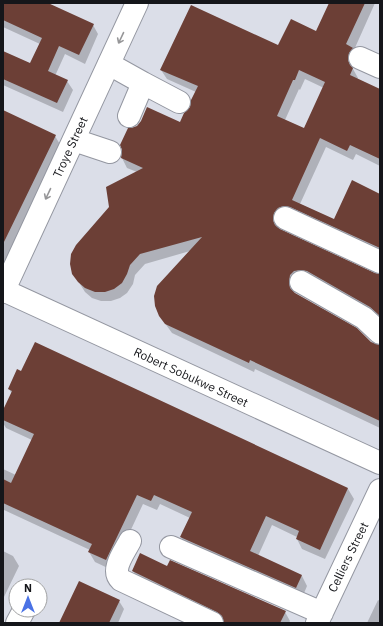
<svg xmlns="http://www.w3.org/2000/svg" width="383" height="626" viewBox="0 0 383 626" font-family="'IBM Plex Sans',sans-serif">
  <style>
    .shadow { fill: #0003; fill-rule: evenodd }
    .building { fill: #6c3f36; fill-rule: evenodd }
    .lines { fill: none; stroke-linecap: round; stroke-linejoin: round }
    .minor-casing { stroke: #9497a1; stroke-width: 24 }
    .major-casing { stroke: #9497a1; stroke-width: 24 }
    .minor { stroke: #fff; stroke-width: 22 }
    .major { stroke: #fff; stroke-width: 22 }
    .oneway { stroke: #969698 }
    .labels { text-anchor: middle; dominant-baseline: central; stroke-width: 4; stroke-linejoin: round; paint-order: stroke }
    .street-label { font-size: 12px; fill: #15161a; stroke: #fff }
  </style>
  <rect width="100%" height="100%" fill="#dbdee8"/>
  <path class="shadow" d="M3 3H46L93 25 98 34 85 64 65 54 55 76 67 81 73 90 63 112 3 85V52L31 64 40 44 3 27Z
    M331 3H375L354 50 353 69 358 78 357 80 380 90V166L356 154 353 160 326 147 300 204 334 220 380 195V255L279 223 278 229 374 274 380 275V320L295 286 294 293 371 343 380 346V428L255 369 254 372 172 333 159 315 190 251 145 264 135 275 133 284 127 293 120 298 111 301H101L92 298 85 292 73 273 110 208 137 172 127 168 122 158 180 123 191 108 196 92 167 79 161 70 279 46 317 32ZM305 79 324 88 304 129 285 120 299 89 300 90Z
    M3 111 55 136 61 146 3 266Z
    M9 389 348 489 354 499 325 559 302 549 297 539V537L272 525 258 556 302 576 307 586 302 598 187 547 181 537 190 518 160 504 157 510 143 504 112 570 95 562 89 552 90 550 4 510 3 514V469L16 475 32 440 6 428 3 423V412L12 394Z
    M3 551 13 556 19 566 3 599Z
    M167 567 285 612 290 621 289 623H225L224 621 139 581 133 571Z
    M378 600 380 601V623H367Z
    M119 601 124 609 118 623H60Z"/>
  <path class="building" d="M3 3H48L94 24 79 55 59 46 48 71 68 80 57 103 3 79V51L30 63 42 38 3 20Z
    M329 3H365L346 44 353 48 349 53 348 60 350 65 353 68 350 75 380 89V159L350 145 347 151 320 138 292 200 334 219 352 180 380 194V248L290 207 284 206 278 208 274 213 273 220 275 225 280 229 375 273 380 274V316L370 307 307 271 301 270 294 271 290 275 289 282 290 288 295 293 357 328 371 342 380 345V421L250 360 249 363 165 324 159 316 155 306 154 296 157 286 202 237 140 254 130 265 127 274 122 283 114 289 105 292H95L85 288 78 282 72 274 70 264 71 254 76 245 109 207 106 187 143 168 121 158 122 150 120 145 128 128H131L137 126 141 121 147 107 180 122 184 113 190 107 191 100 198 86 160 70 191 5 278 45 291 19 316 31ZM299 70 325 82 304 128 277 116 293 80H295Z
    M3 110 56 135 3 244Z
    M35 342 348 488 320 550 296 539 299 531 266 516 250 551 302 575 296 588 180 537 192 512 154 495 151 501 137 495 106 560 88 552 92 544 3 503V479L11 483 34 434 3 420V410L12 391 8 389 17 369 21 371Z
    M140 553 167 566 170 560 286 611 280 623H224L222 616 217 612 132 571Z
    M79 581 120 600 109 623H59Z"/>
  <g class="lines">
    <g class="minor-casing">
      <path id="minor" d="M360 58 380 67
        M109 64 143 83 129 116
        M143 83 179 102
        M74 140 110 152
        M285 218 380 262
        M301 282 364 318 380 333
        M3 290 380 463
        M130 541C125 551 110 570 121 580L212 623
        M171 547 322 613
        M17 623 24 610
        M317 623 380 490"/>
    </g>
    <g class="major-casing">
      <path id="major" d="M3 292 137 3"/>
    </g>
    <use href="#minor" class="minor"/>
    <use href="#major" class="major"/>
  </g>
  <defs><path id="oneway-shaft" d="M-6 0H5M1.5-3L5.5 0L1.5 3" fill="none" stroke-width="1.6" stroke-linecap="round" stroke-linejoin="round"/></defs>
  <g class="oneway">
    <use href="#oneway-shaft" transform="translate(121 38) rotate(115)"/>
    <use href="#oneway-shaft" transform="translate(48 194) rotate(115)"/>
  </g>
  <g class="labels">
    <g class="street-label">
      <text transform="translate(70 147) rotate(-65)">Troye Street</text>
      <text transform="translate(191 377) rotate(25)">Robert Sobukwe Street</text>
      <text transform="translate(348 557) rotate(-64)">Celliers Street</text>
    </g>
  </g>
  <rect width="383" height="626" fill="none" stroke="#15161a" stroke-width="8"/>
  <g transform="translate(28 598)"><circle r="19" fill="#ffffff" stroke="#a1a2a3"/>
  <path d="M0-3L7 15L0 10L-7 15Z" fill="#4a72e5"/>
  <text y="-6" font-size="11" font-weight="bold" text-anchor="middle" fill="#15161a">N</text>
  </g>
</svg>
